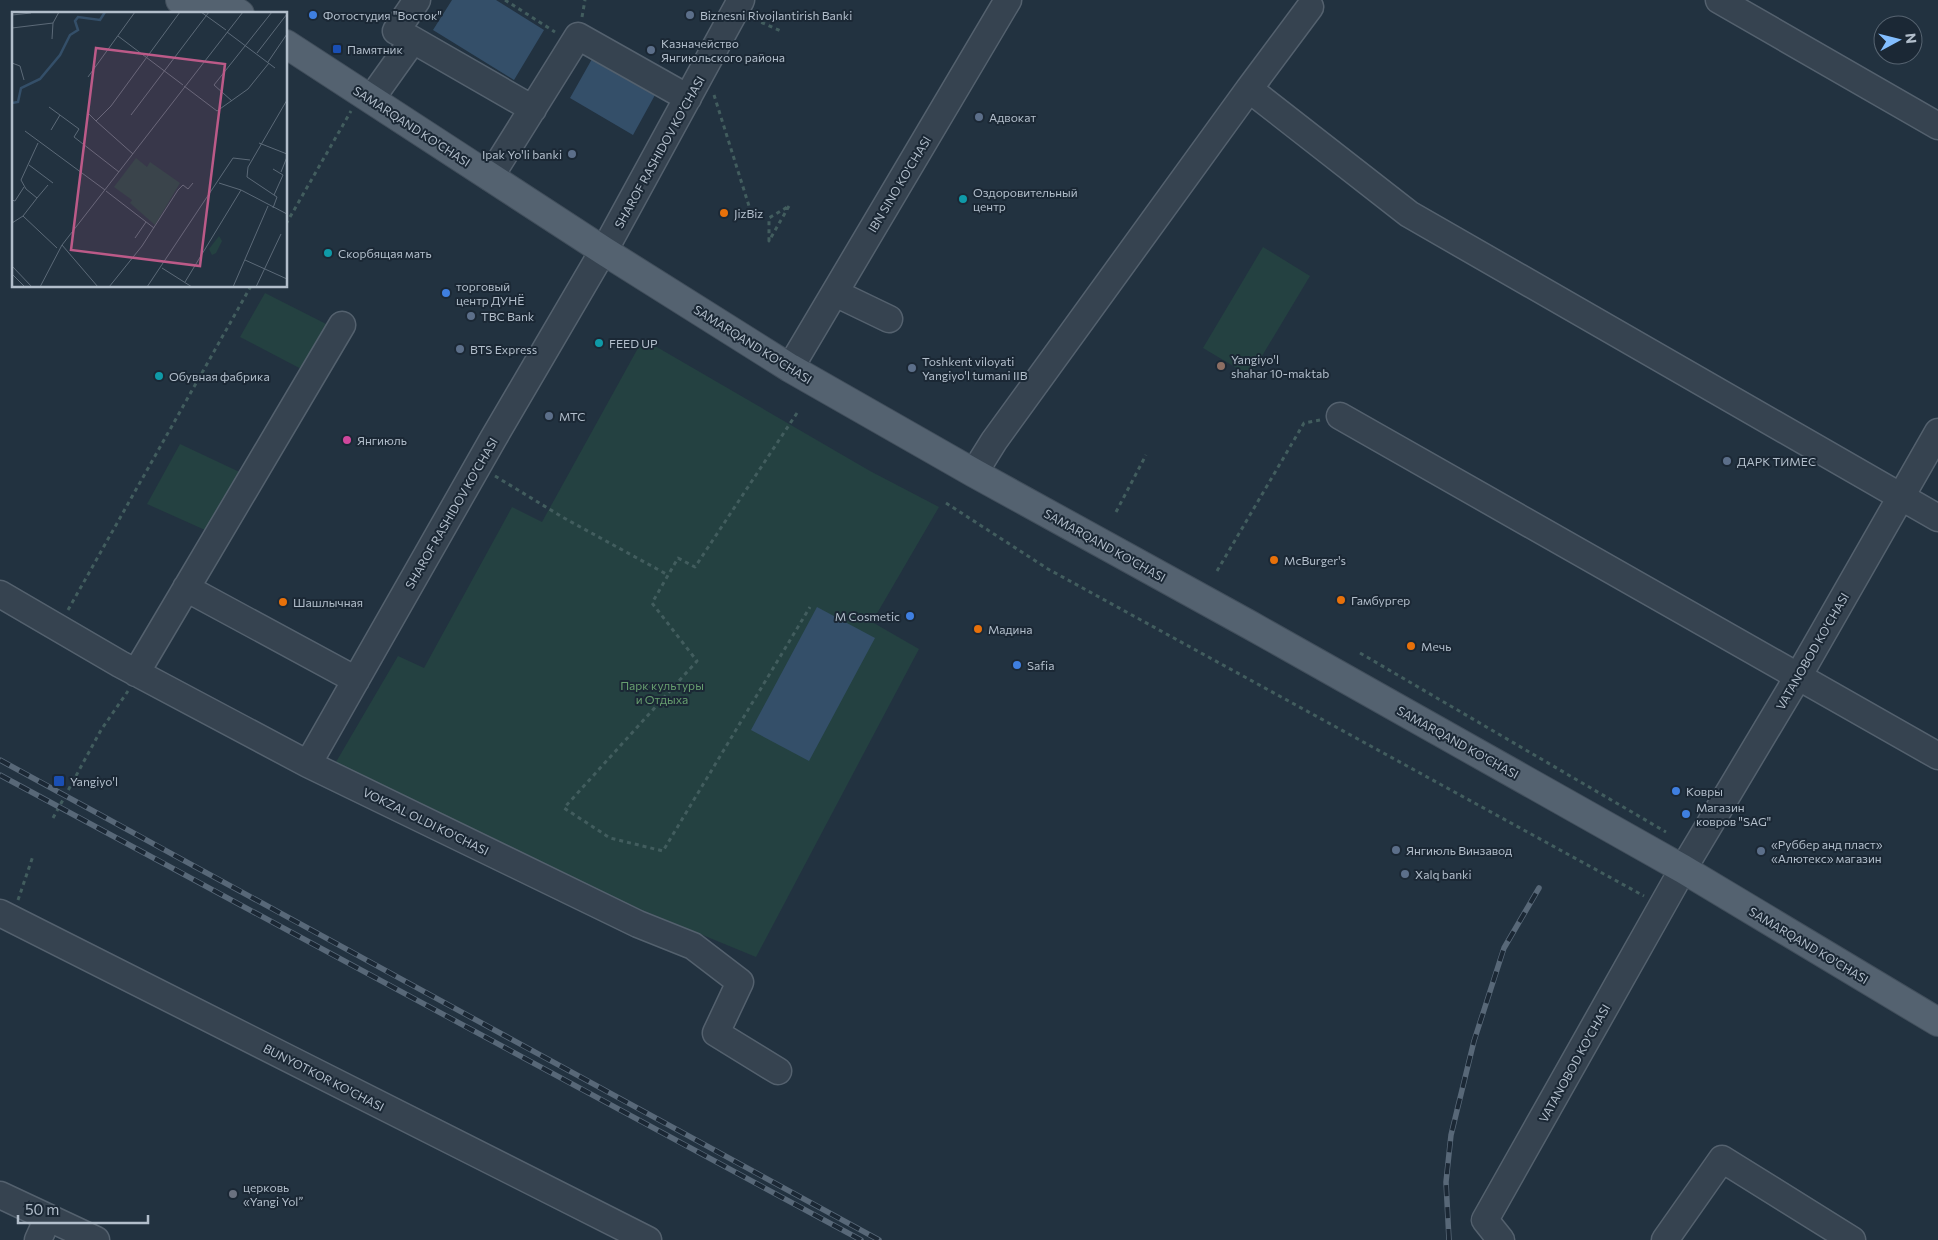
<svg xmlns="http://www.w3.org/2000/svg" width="1938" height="1240" viewBox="0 0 1938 1240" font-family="Commissioner,sans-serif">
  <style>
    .green { fill: #244141 }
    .water { fill: #344f69 }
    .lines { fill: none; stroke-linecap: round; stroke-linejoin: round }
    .minor-casing { stroke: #54616e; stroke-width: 29 }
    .major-casing { stroke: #424f5c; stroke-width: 30 }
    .path { stroke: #425d5e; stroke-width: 3; stroke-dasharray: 4 4; stroke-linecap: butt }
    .minor { stroke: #364350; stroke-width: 26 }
    .major { stroke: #546270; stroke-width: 28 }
    .rail-casing { stroke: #586878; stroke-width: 5.5 }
    .rail { stroke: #1b2835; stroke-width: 4; stroke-dasharray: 11; stroke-linecap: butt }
    .shop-dot { fill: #3f7fe0; stroke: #1b2835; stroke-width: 2 }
    .service-dot { fill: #5c6f8a; stroke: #1b2835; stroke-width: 2 }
    .transit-dot { fill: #1a4fb4; stroke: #1b2835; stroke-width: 2 }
    .culture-dot { fill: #0f9aa8; stroke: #1b2835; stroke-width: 2 }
    .food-dot { fill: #e8710a; stroke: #1b2835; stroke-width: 2 }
    .education-dot { fill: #8d6e63; stroke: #1b2835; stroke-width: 2 }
    .hotel-dot { fill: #d1479c; stroke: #1b2835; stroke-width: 2 }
    .worship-dot { fill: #6b7280; stroke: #1b2835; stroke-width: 2 }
    .labels { text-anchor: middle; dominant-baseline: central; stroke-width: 4; stroke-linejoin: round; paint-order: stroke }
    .poi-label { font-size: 12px; fill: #b2becb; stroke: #1b2835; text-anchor: start }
    .street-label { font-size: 12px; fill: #b2becb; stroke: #1b2835 }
    .park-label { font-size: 12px; fill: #679e6f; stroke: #1b2835 }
    .inset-river { fill: none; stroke: #344f69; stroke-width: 2.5 }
    .inset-road { fill: none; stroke: #5c6a78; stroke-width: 1 }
    .view { fill: #bc5a88; fill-opacity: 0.15; stroke: #bc5a88; stroke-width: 2.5 }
    .inset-edge { fill: none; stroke: #b2becb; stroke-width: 2.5 }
  </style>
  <rect width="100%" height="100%" fill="#223240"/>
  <path class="green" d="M1263 247 1310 276 1250 376 1203 348Z
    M265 293 332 327 305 371 240 337Z
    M643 339 870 471 939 507 872 622 919 649 756 957 586 887 336 762 398 656 424 668 512 507 542 522Z
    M180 444 248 476 214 534 147 504Z"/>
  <path class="water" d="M452 0H496L544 30 514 80 433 30Z
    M592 59 655 95 633 135 570 98Z
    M817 607 875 638 809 761 751 730Z"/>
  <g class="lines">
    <g class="minor-casing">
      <path id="minor" d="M1719 0 1938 126
        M1310 7 1249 89 1409 214 1938 518
        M413 40 396 31 417 0
        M371 99 413 40 533 109
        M490 177 578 36 688 98
        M604 251 741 0
        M835 293 889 319
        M790 368 1008 0
        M1340 416 1938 756
        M974 473 994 441 1249 89
        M186 588 356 680
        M0 594 120 664 308 764 638 924 693 946 740 982 716 1033 778 1071
        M136 673 342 325
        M308 764 493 439 596 263
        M1683 869 1799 675 1938 432
        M0 913 648 1240
        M0 1195 96 1240
        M38 1240 48 1218
        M1501 1240 1485 1220 1675 883
        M1665 1240 1722 1159 1852 1240"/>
    </g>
    <g class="major-casing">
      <path id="major" d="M180 0 202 14
        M219 0 240 14
        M286 44 604 251 790 368 974 473 1250 625 1683 869 1938 1022"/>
    </g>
    <path class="path" d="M505 0 555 32
      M582 17 585 0
      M754 19 783 32
      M714 95 749 206
      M789 206 769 241V218Z
      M286 224 351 111
      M797 413 695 567 678 558 652 603 697 661 564 808 610 838 663 851 810 607
      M495 476 564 518 668 575
      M946 503 1048 569 1644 896
      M1116 512 1146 455
      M1217 571 1304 423 1320 420
      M68 610 251 286
      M1360 653 1666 832
      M53 818 101 730 128 691
      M18 900 33 856"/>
    <use href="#minor" class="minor"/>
    <use href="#major" class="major"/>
    <g class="rail-casing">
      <path id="rail" d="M0 760 879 1240
        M0 775 861 1240
        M1449 1240 1446 1182 1451 1135 1474 1041 1504 948 1539 888"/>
    </g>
    <use href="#rail" class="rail"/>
  </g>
  <g class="shop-dot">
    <circle cx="313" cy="15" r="5"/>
    <circle cx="446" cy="293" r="5"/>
    <circle cx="910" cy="616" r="5"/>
    <circle cx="1017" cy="665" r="5"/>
    <circle cx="1676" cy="791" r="5"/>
    <circle cx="1686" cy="814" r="5"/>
  </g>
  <g class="service-dot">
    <circle cx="690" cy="15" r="5"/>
    <circle cx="651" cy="50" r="5"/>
    <circle cx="979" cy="117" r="5"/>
    <circle cx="572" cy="154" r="5"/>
    <circle cx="471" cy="316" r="5"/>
    <circle cx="460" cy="349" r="5"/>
    <circle cx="912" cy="368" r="5"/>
    <circle cx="549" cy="416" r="5"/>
    <circle cx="1727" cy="461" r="5"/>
    <circle cx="1396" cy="850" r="5"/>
    <circle cx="1761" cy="851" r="5"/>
    <circle cx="1405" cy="874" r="5"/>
  </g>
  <g class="transit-dot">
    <rect x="332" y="44" width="10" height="10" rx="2.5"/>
    <rect x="53" y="775" width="12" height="12" rx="2.5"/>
  </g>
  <g class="culture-dot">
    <circle cx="963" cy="199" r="5"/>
    <circle cx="328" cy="253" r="5"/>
    <circle cx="599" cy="343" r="5"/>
    <circle cx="159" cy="376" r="5"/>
  </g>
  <g class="food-dot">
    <circle cx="724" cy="213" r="5"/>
    <circle cx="1274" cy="560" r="5"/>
    <circle cx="1341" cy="600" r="5"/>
    <circle cx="283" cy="602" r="5"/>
    <circle cx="978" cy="629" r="5"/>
    <circle cx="1411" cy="646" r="5"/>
  </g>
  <circle class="education-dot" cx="1221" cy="366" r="5"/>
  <circle class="hotel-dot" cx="347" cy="440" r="5"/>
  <circle class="worship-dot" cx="233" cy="1194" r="5"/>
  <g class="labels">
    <g class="poi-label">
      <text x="323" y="15">Фотостудия "Восток"</text>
      <text x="700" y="15">Biznesni Rivojlantirish Banki</text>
      <text x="661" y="43">Казначейство<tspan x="661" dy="14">Янгиюльского района</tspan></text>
      <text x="347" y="49">Памятник</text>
      <text x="989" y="117">Адвокат</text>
      <text x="562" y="154" text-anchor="end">Ipak Yo'li banki</text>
      <text x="973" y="192">Оздоровительный<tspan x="973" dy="14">центр</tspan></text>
      <text x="734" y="213">JizBiz</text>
      <text x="338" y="253">Скорбящая мать</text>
      <text x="456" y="286">торговый<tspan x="456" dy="14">центр ДУНЁ</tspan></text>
      <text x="481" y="316">TBC Bank</text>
      <text x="609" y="343">FEED UP</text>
      <text x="470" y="349">BTS Express</text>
      <text x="1231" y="359">Yangiyo'l<tspan x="1231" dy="14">shahar 10-maktab</tspan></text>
      <text x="922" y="361">Toshkent viloyati<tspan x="922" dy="14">Yangiyo'l tumani IIB</tspan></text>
      <text x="169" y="376">Обувная фабрика</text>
      <text x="559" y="416">МТС</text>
      <text x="357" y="440">Янгиюль</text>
      <text x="1737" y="461">ДАРК ТИМЕС</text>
      <text x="1284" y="560">McBurger's</text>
      <text x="1351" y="600">Гамбургер</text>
      <text x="293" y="602">Шашлычная</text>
      <text x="900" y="616" text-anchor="end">M Cosmetic</text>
      <text x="988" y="629">Мадина</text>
      <text x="1421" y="646">Мечь</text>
      <text x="1027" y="665">Safia</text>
      <text x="70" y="781">Yangiyo'l</text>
      <text x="1686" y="791">Ковры</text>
      <text x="1696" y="807">Магазин<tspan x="1696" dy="14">ковров "SAG"</tspan></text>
      <text x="1771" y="844">«Руббер анд пласт»<tspan x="1771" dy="14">«Алютекс» магазин</tspan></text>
      <text x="1406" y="850">Янгиюль Винзавод</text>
      <text x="1415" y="874">Xalq banki</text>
      <text x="243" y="1187">церковь<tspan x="243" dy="14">«Yangi Yol”</tspan></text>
    </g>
    <g class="street-label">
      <text transform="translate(412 126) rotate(33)">SAMARQAND KO'CHASI</text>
      <text transform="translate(659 152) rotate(-61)">SHAROF RASHIDOV KO’CHASI</text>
      <text transform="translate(899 184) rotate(-59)">IBN SINO KO'CHASI</text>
      <text transform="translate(753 344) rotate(32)">SAMARQAND KO'CHASI</text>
      <text transform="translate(451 513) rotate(-60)">SHAROF RASHIDOV KO’CHASI</text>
      <text transform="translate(1105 545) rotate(29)">SAMARQAND KO'CHASI</text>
      <text transform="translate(1812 651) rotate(-60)">VATANOBOD KO'CHASI</text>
      <text transform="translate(1458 742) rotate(29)">SAMARQAND KO'CHASI</text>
      <text transform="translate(426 821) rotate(26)">VOKZAL OLDI KO'CHASI</text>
      <text transform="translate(1809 945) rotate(31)">SAMARQAND KO'CHASI</text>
      <text transform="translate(1574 1063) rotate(-61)">VATANOBOD KO'CHASI</text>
      <text transform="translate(324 1077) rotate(27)">BUNYOTKOR KO'CHASI</text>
    </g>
    <g class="park-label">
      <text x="662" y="685">Парк культуры<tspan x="662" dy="14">и Отдыха</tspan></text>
    </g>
  </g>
  <g transform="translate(12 12)">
    <rect width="275" height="275" fill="#223240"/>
    <path d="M124 146 135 155 138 150 168 171 143 213 118 191 120 188 102 175ZM207 224 210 229 204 241 200 243 197 237Z" fill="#244141"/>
    <path class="inset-river" d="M0 91 6 90 9 76 28 67 48 43 58 23 66 18 63 9 66 5 88 8 93 0"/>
    <path class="inset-road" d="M189 0 214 18M0 3 19 1M0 16 41 11M215 20 263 56M106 24 171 73M40 27 41 11 47 0M245 41 275 2M256 50 275 22M0 51 8 54 12 68M76 65 123 0M172 74 205 99 236 77 257 51M220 89 202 73 260 0M37 95 67 117 62 125 107 160M76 101 84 109 99 94 168 0M119 103 197 0M84 109 121 142M39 118 48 103M13 119 93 178M247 131 275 142M17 153 41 171M261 157 271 163 262 183M269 160 275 145M207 171 229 178 275 202M94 179 142 216M25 186 36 173M0 188 3 189 12 175M261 196 265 185 235 165 236 155 275 88M11 204 25 186 14 177 9 168 26 131M0 211 11 204 45 236M123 226 134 210M50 233 86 275M233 248 275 267M0 254 20 275M150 256 180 275M0 262 13 275M173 270 229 178M28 275 50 233 231 0M97 275 130 234 166 178 171 173 176 177 181 171M135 275 221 146 238 148M221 275 256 194M244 275 269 222"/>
    <path class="view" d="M84 36 213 52 188 254 59 238Z"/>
    <rect width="275" height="275" class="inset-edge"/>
  </g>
  <g transform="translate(1898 40) rotate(83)"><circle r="24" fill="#1b2835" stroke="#576471"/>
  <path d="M0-4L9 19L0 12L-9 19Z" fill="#83beff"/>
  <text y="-8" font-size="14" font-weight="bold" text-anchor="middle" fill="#b2becb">N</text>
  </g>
  <path d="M18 1215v8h130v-8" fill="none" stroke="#b2becb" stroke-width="2.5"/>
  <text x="25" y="1215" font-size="15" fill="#b2becb" stroke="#1b2835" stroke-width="4" paint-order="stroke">50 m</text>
</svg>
